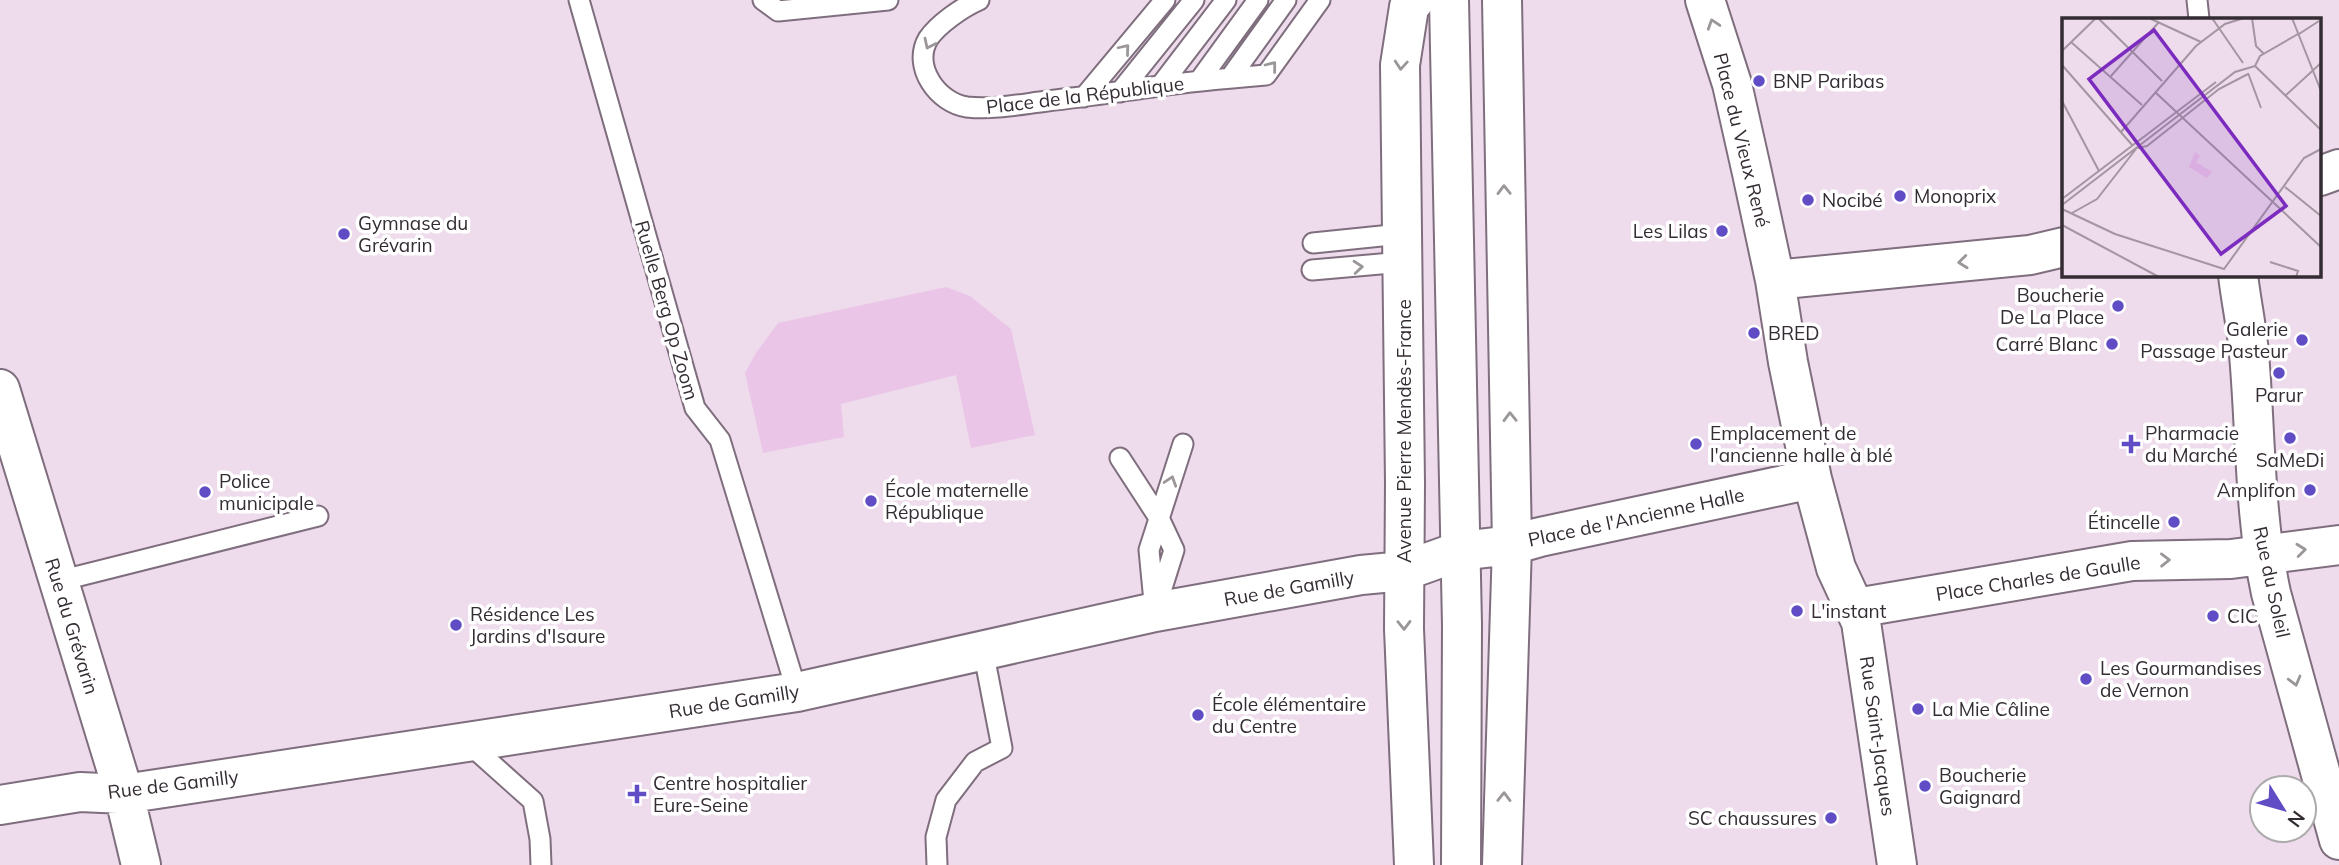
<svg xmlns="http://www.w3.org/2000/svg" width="2339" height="865" viewBox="0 0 2339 865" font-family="Mulish,sans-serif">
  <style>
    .green { fill: #ebc5e7 }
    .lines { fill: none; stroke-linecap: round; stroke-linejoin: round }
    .service-casing { stroke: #7f6e7d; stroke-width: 23 }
    .minor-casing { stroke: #7f6e7d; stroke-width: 42 }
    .secondary-casing { stroke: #7f6e7d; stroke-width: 42 }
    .service { stroke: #fff; stroke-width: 19 }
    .minor { stroke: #fff; stroke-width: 38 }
    .secondary { stroke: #fff; stroke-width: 38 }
    .oneway { stroke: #9a9699 }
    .poi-dot { fill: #604dc5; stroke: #fff; stroke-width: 2.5 }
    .labels { text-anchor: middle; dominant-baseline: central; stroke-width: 7; stroke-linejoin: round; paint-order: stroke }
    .poi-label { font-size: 19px; fill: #342c33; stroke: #fff; text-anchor: start }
    .street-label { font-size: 19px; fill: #342c33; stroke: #fff }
    .inset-road { fill: none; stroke: #a495a2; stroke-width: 2 }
    .view { fill: #7b2cbf; fill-opacity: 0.15; stroke: #7b2cbf; stroke-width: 3.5 }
    .inset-edge { fill: none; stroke: #342c33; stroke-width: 3.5 }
  </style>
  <rect width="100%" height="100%" fill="#eedbec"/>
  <path class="green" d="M946 287 970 296 1011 329 1035 435 971 448 956 375 841 404 844 437 763 453 745 373 756 353 778 323Z"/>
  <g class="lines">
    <g class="service-casing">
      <path id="service" d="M579 0 695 408 720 440 797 692
        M763 0 778 11 888 0
        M979 0C963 7 938 24 928 39 912 67 938 103 967 107 993 110 1022 104 1047 101 1085 97 1122 91 1159 86 1194 81 1230 78 1266 75L1320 0
        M2197 0 2199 19
        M1230 78 1286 0
        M1199 81 1258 0
        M1161 85 1226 0
        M1120 92 1194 0
        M1084 97 1165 0
        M1313 243 1401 234
        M1312 270 1403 262
        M1120 458 1159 518 1174 550 1157 604
        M59 581 318 516
        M1155 612 1149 550 1183 444
        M467 742 533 801 540 839 541 865
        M937 865 936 837 946 800 975 762 1002 748 983 650"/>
    </g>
    <g class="minor-casing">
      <path id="minor" d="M1502 0 1512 545 1502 865
        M1705 0 1732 84 1752 173 1775 280 1788 362 1812 479 1836 568 1861 622 1897 865
        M2320 176 2339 169
        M2238 275C2241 301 2247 328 2249 354 2256 434 2254 514 2271 593L2339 840
        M1775 280 2030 255 2064 247
        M0 389 124 794 141 865
        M1856 608 2132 561 2231 559 2339 545
        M0 805 80 792 124 794 797 692 1155 612 1361 575 1404 571 1460 551 1512 545 1540 537 1812 479
        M1414 865 1404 629 1405 483 1400 65 1409 7 1415 0"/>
    </g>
    <g class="secondary-casing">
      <path id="secondary" d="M1449 0 1462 625 1461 865"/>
    </g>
    <use href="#service" class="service"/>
    <use href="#minor" class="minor"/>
    <use href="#secondary" class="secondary"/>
  </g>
  <defs><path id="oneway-chevron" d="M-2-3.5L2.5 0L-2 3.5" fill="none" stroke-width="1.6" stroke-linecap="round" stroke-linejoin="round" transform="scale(1.75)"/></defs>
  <g class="oneway">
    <use href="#oneway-chevron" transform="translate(1713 24) rotate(-108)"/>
    <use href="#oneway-chevron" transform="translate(929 44) rotate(116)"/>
    <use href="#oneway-chevron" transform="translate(1125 49) rotate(-50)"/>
    <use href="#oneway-chevron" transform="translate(1401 65) rotate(94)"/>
    <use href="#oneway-chevron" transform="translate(1272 66) rotate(-52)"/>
    <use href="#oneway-chevron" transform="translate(1504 190) rotate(-91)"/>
    <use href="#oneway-chevron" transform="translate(1963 262) rotate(174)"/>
    <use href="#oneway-chevron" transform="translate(1358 267) rotate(-5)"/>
    <use href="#oneway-chevron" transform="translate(1510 417) rotate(-91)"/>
    <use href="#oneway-chevron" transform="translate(1171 481) rotate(-72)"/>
    <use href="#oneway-chevron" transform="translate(2301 550) rotate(-6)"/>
    <use href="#oneway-chevron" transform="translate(2165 560) rotate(-1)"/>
    <use href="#oneway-chevron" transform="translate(1404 625) rotate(89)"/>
    <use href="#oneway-chevron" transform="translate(2295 681) rotate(75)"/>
    <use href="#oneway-chevron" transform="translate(1504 797) rotate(-89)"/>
  </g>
  <g class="poi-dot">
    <circle cx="1759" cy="81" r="7"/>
    <circle cx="1900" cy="196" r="7"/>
    <circle cx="1808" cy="200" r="7"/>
    <circle cx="1722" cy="231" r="7"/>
    <circle cx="344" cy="234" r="7"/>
    <circle cx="2118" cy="306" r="7"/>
    <circle cx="1754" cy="333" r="7"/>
    <circle cx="2302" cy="340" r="7"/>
    <circle cx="2112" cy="344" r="7"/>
    <circle cx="2279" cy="373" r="7"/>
    <circle cx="2290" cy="438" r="7"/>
    <circle cx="1696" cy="444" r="7"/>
    <path d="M2127.5 433.5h7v7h7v7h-7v7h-7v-7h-7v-7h7z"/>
    <circle cx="2310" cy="490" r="7"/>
    <circle cx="205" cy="492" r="7"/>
    <circle cx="871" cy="501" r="7"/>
    <circle cx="2174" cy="522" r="7"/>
    <circle cx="1797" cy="611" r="7"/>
    <circle cx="2213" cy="616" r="7"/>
    <circle cx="456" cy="625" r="7"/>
    <circle cx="2086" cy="679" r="7"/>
    <circle cx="1918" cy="709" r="7"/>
    <circle cx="1198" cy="715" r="7"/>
    <circle cx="1925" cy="786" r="7"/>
    <path d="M633.5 783.5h7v7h7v7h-7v7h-7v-7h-7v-7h7z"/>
    <circle cx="1831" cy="818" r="7"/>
  </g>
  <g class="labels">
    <g class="poi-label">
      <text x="1773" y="81">BNP Paribas</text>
      <text x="1914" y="196">Monoprix</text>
      <text x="1822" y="200">Nocibé</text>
      <text x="358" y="223">Gymnase du<tspan x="358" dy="22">Grévarin</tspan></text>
      <text x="1708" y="231" text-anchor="end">Les Lilas</text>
      <text x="2104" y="295" text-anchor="end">Boucherie<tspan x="2104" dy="22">De La Place</tspan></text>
      <text x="2288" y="329" text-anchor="end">Galerie<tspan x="2288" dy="22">Passage Pasteur</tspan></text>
      <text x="1768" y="333">BRED</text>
      <text x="2098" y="344" text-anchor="end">Carré Blanc</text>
      <text x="2279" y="395" text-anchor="middle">Parur</text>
      <text x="1710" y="433">Emplacement de<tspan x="1710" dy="22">l'ancienne halle à blé</tspan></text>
      <text x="2145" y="433">Pharmacie<tspan x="2145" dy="22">du Marché</tspan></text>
      <text x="2290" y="460" text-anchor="middle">SaMeDi</text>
      <text x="219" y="481">Police<tspan x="219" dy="22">municipale</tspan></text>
      <text x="885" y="490">École maternelle<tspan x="885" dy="22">République</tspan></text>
      <text x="2296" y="490" text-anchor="end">Amplifon</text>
      <text x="2160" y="522" text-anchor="end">Étincelle</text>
      <text x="1811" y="611">L'instant</text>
      <text x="470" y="614">Résidence Les<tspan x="470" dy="22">Jardins d'Isaure</tspan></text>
      <text x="2227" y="616">CIC</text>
      <text x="2100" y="668">Les Gourmandises<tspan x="2100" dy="22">de Vernon</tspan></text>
      <text x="1212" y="704">École élémentaire<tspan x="1212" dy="22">du Centre</tspan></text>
      <text x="1932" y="709">La Mie Câline</text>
      <text x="1939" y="775">Boucherie<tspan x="1939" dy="22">Gaignard</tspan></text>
      <text x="653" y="783">Centre hospitalier<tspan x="653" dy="22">Eure-Seine</tspan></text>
      <text x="1817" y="818" text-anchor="end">SC chaussures</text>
    </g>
    <g class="street-label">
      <text transform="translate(1085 95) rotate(-7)">Place de la République</text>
      <text transform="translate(1742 140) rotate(76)">Place du Vieux René</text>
      <text transform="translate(667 310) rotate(74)">Ruelle Berg Op Zoom</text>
      <text transform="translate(1404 431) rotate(-90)">Avenue Pierre Mendès-France</text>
      <text transform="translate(1636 517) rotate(-12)">Place de l'Ancienne Halle</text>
      <text transform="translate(2038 578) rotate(-9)">Place Charles de Gaulle</text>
      <text transform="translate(2272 582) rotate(78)">Rue du Soleil</text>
      <text transform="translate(1289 588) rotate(-10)">Rue de Gamilly</text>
      <text transform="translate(72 626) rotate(73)">Rue du Grévarin</text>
      <text transform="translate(734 701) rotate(-9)">Rue de Gamilly</text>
      <text transform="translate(1878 736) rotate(82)">Rue Saint-Jacques</text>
      <text transform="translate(173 784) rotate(-7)">Rue de Gamilly</text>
    </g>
  </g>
  <g transform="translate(2062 18)">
    <rect width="259" height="259" fill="#eedbec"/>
    <path d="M133 134 138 138 134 144 150 154 145 160 127 149Z" fill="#ebc5e7"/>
    <path class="inset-road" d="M36 0 100 63M87 0 139 24M150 0 181 45M190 0 194 28 202 36M230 0 259 73M237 16 257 3M9 24 80 87M0 33 34 0M0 47 71 128M193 48 259 112M193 48 198 38 236 16M186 55 199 90M49 58 97 4M93 74 259 229M224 77 259 45M0 83 37 153M59 114 134 28 163 6 182 0M75 130 85 128 157 71 186 56M223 169 259 198M0 181 154 64M0 187 173 54 193 48M0 191 53 216 162 251 242 140 259 131M10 195 35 181 74 131M0 207 97 259M208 244 236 253 234 259"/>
    <path class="view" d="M92 12 224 188 159 236 27 61Z"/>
    <rect width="259" height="259" class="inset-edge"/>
  </g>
  <g transform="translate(2283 809) rotate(127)"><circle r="33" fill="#ffffff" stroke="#aeabad" stroke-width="2"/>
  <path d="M0-5L12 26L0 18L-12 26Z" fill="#604dc5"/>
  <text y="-10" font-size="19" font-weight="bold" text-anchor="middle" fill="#342c33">N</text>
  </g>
</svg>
